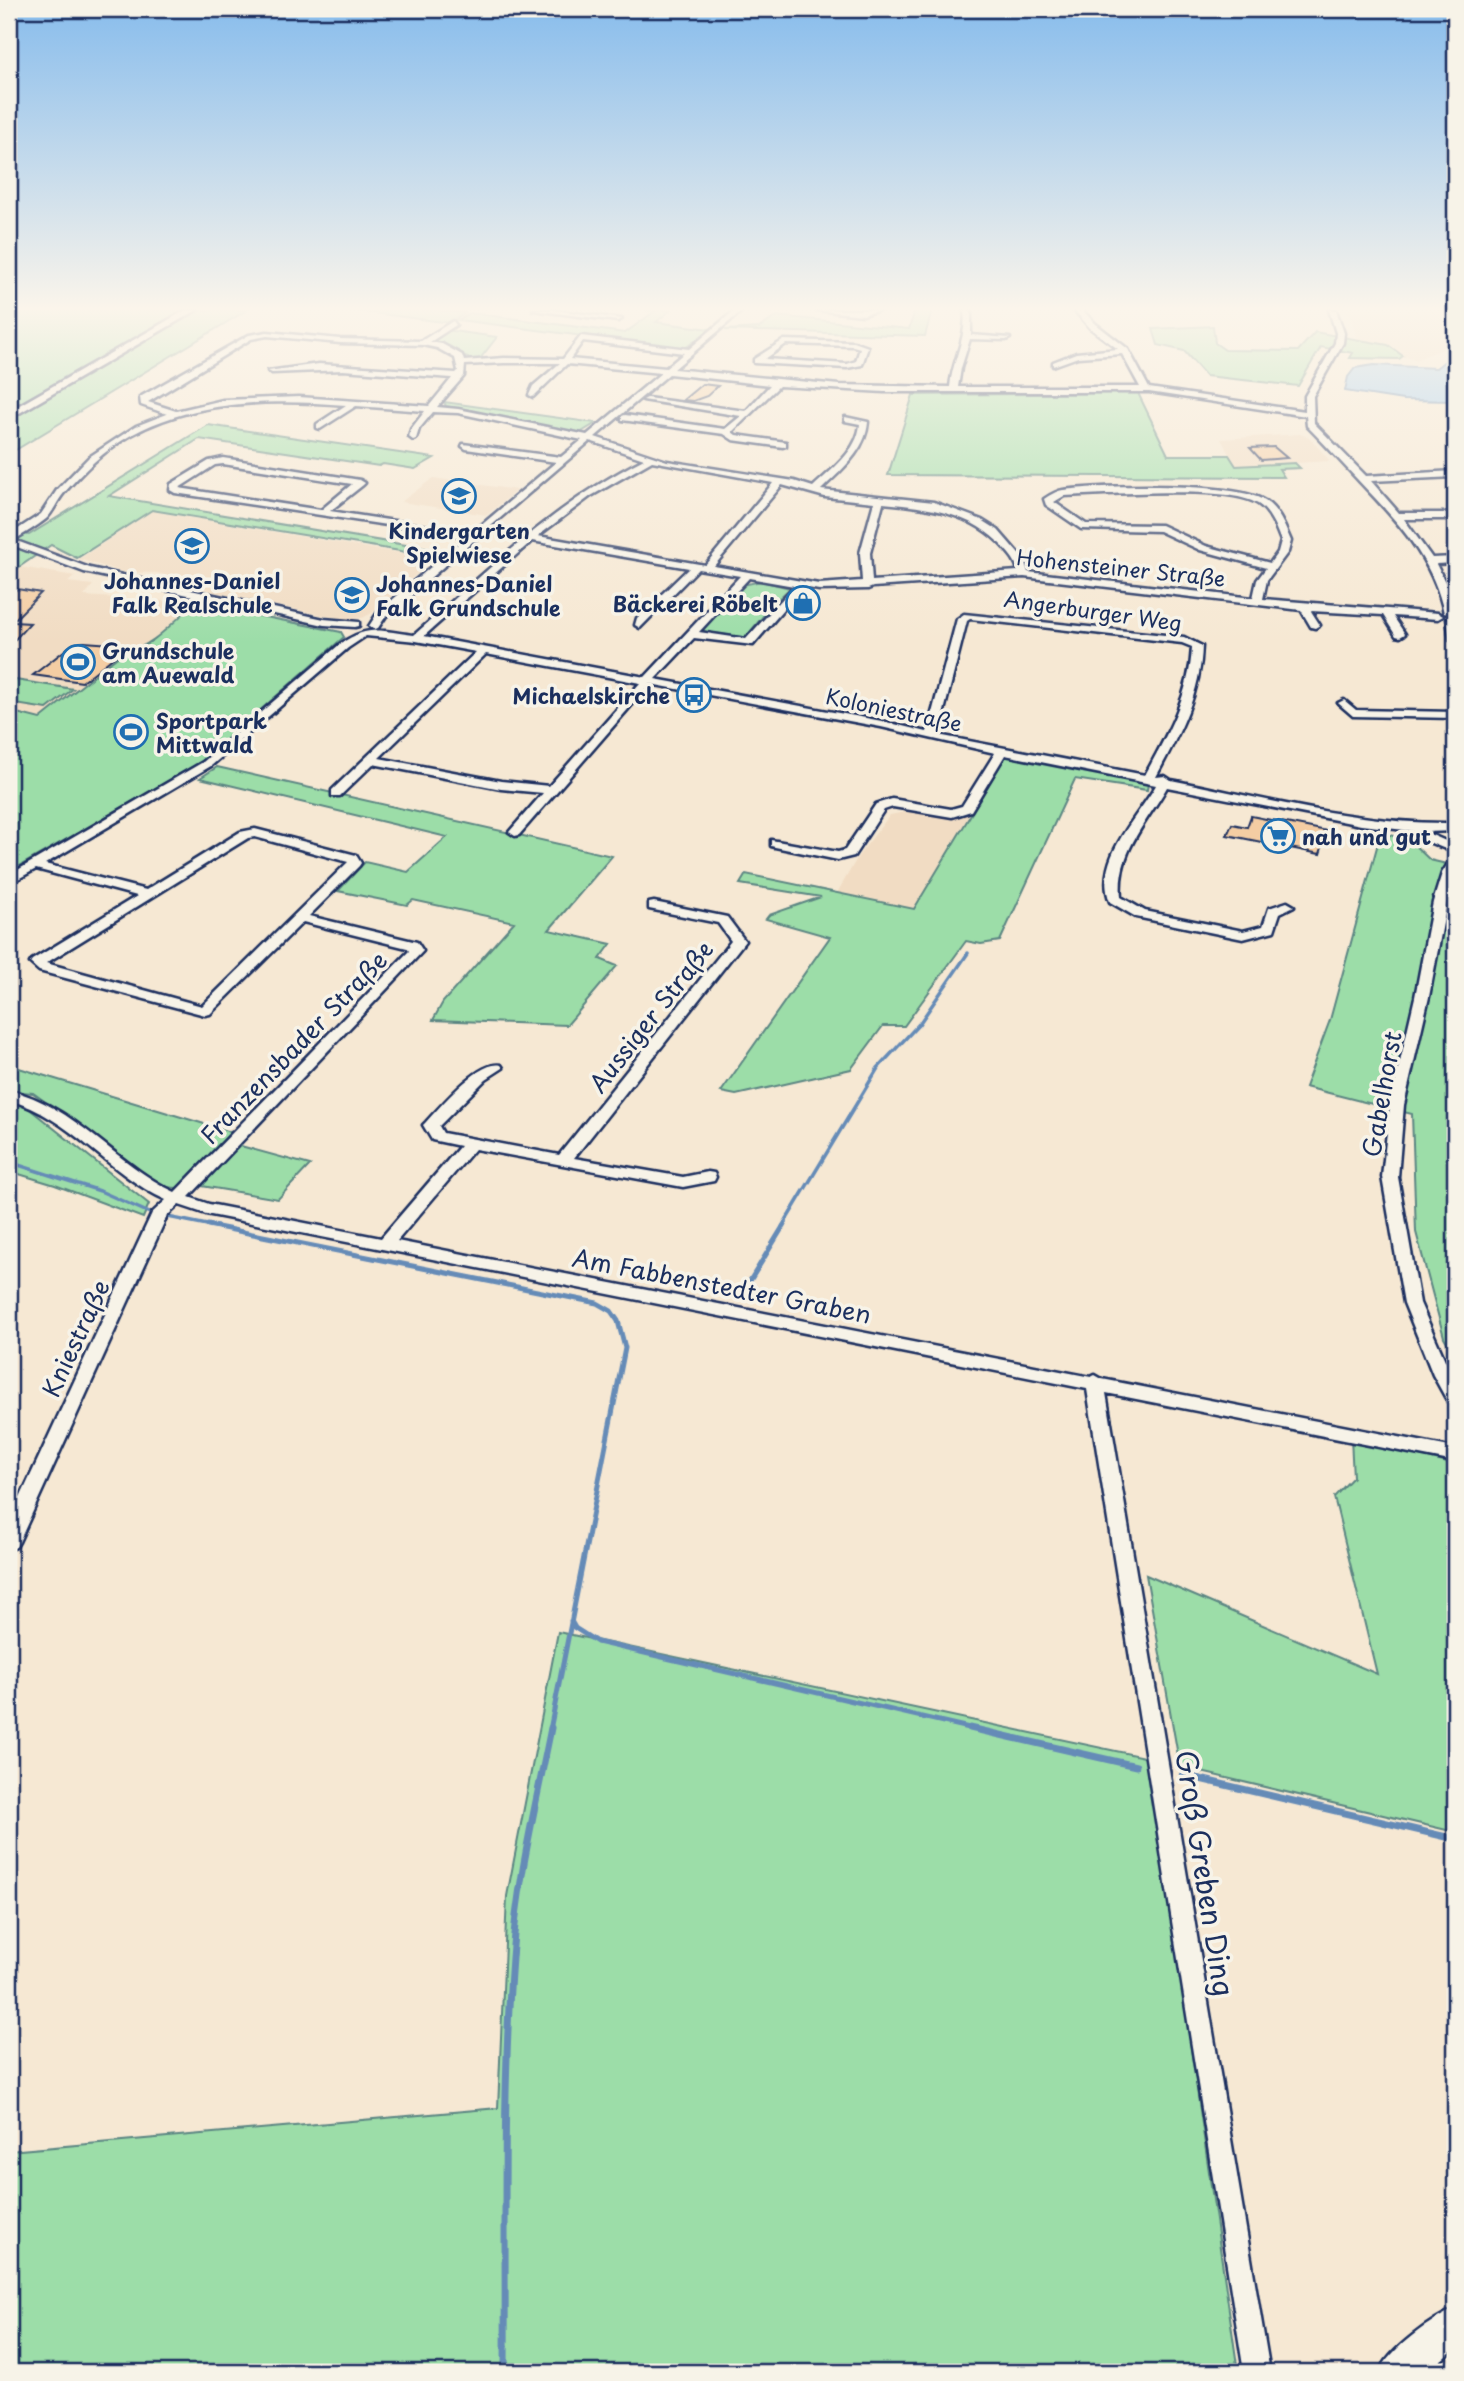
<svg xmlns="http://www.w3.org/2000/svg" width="1464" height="2381" viewBox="0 0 1464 2381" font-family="'Playpen Sans',sans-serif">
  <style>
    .built { fill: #f1dcc3 }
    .green { fill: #9cdda8; stroke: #5c8683; stroke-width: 2 }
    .water { fill: #97c8f3; stroke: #658bb7; stroke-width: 2 }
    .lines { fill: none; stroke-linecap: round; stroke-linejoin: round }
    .stream-far2 { stroke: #658bb7; stroke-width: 3.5 }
    .stream-far1 { stroke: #658bb7; stroke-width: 5 }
    .stream { stroke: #658bb7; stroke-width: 7 }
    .building { fill: #f4cda3; stroke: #1b2f5e; stroke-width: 2 }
    .street-casing { stroke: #1b2f5e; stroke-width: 5 }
    .secondary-casing { stroke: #1b2f5e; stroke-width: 5 }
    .street { fill: #f7f3e8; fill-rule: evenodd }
    .secondary { fill: #f7f3e8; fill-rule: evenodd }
    .labels { text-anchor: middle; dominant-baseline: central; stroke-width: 7; stroke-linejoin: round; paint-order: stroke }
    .far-poi-label { font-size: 21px; font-weight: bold; fill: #1b2f5e; stroke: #f7f3e8; text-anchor: start }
    .far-street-label { font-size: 21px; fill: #1b2f5e; stroke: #f7f3e8 }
    .street-label { font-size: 24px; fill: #1b2f5e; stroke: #f7f3e8 }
    .near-street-label { font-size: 28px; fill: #1b2f5e; stroke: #f7f3e8 }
  </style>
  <rect width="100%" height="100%" fill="#f6e8d3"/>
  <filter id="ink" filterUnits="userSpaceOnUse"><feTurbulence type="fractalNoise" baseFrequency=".0143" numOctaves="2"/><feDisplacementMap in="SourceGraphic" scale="14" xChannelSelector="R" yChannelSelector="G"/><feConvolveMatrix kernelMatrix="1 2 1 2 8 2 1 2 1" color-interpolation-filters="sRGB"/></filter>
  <g filter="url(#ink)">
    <path class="built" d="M1348 310H1455V344L1415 360 1403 356 1401 352 1370 341 1358 340Z
      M1300 434 1309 437 1330 461 1296 463 1300 468 1279 469 1284 477H1241L1221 439Z
      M433 478 517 490 487 515 401 502Z
      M152 511 380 550 436 557 372 613 362 618 345 620 213 592 186 580 157 573 122 572 79 559Z
      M20 567 75 576 68 582 93 585 84 596 195 603 152 641 135 651 126 650 40 719 9 711V574Z
      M976 808 914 910 837 893 859 855 890 815 910 811 953 817Z"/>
    <path class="green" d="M9 310H247L9 454Z
      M349 310H436L465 313 451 323Z
      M644 310H671L656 322 710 329 684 349 459 320 470 313 625 333 655 311Z
      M915 310H932L925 336 725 330 759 328 777 316 909 329Z
      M1213 326 1215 343 1225 350 1298 351 1315 332 1388 345 1403 356 1399 359 1350 358 1353 353 1321 347 1298 386 1206 376 1184 351 1158 345 1153 329Z
      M445 330 497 337 479 360C464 360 446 346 428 341Z
      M1138 393 1168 455H1229L1236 466 1295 463 1300 468 1279 469 1284 477 888 475 913 395Z
      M444 402 596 423 580 433 446 406Z
      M208 425 434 458 415 469 383 464 379 466 199 439 109 496 442 551 436 557 152 510 77 558 51 545 9 574V532L29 535Z
      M761 581 790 588 773 604 745 638 701 631 743 585Z
      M195 603 341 632 344 637 201 762 9 872V711L40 719 126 650C147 653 178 617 195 603Z
      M9 679 73 689 47 709 9 703Z
      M1006 756 1148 784 1147 790 1075 779 1000 941 981 944 966 941 904 1026H883L851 1069 736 1095 721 1092 830 937 766 919 769 915 821 897 740 884 746 874 914 909Z
      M217 767 612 856 549 930 611 944 600 959 617 966 567 1025 433 1020 443 1002 514 922 413 900 407 905 338 891 365 862 408 872 447 837 200 778Z
      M1381 832 1410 841 1430 860 1455 866V1355L1444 1337 1416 1232 1412 1114 1305 1087 1330 1020Z
      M9 1065 231 1132 177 1188 164 1187 33 1093 9 1091Z
      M9 1102 22 1103 149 1204 143 1218 55 1185 9 1171Z
      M237 1145 310 1165 278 1199 202 1186Z
      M1351 1438 1455 1465V1832L1180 1767 1146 1575 1377 1674 1334 1497 1353 1477Z
      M558 1632 1149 1758 1238 2372H9V2151L498 2108 507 1896Z"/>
    <path class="water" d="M1455 353V401L1403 400 1345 391 1348 377 1355 368 1374 365 1436 368Z"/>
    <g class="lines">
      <path class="stream-far2" d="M9 1162 100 1191 154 1215
        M163 1216 217 1227
        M782 1227 878 1068 919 1024 968 953"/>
      <path class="stream-far1" d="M208 1225 597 1303 611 1311 618 1321 625 1348 550 1730
        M748 1284 784 1225
        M571 1621 575 1628 597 1642 978 1730"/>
      <path class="stream" d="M970 1728 1136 1766
        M1183 1775 1455 1839
        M505 2372C506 2234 502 2095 512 1958 517 1881 536 1804 551 1728"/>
    </g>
    <path class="building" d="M702 384 718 386 707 396 693 401 683 400Z
      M1274 447 1287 458 1261 460 1250 448Z
      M17 589 41 593 12 622 30 623 9 646V596Z
      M84 642 113 644 109 648 123 650 82 682 33 675 73 644Z
      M1251 816 1327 831 1320 854 1227 835 1232 824 1247 827Z"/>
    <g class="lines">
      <g class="street-casing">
        <path id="street" d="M533 310H553L622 319 618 321Z
          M735 310H743L674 369 839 385 950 387C952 360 968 337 964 310H971V335L1010 338 1006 340 970 339 961 368 958 387H1140L1122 354 1078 357 1053 366V362L1076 353 1118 349 1090 328 1074 310H1082L1096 324 1128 349 1149 388 1305 411V396L1335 343 1336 333 1329 310H1336L1344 333 1343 343 1313 396 1314 423 1366 476 1455 471V477L1371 481 1399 513H1455V519H1404L1432 558 1455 557V563L1436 564 1449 590 1453 615 1444 613C1433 558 1395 519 1358 480 1342 463 1324 443 1307 426L1306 416 1149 392H884L779 386 732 432 736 435 786 442V446L783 447 733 440 724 434 622 420V416L625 415 725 429 741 416 643 400 647 398 746 411 770 385 669 374 595 437 667 461 794 481 813 487C831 470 858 451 860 424L845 421V417L868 422C866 451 840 471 821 490L934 502 982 520 998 530 1024 560 1028 572 1253 598 1257 580 1266 568 1200 550 1159 531 1081 529 1046 505 1044 499C1050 495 1056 491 1063 490 1101 485 1236 481 1265 501 1278 509 1285 527 1291 541L1288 552 1267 580 1263 599 1438 613 1443 616 1438 619 1393 616 1405 634 1400 637 1396 636 1383 615 1311 611 1320 625 1315 628 1311 627 1301 610 1024 577 873 587 868 589 819 590 803 587 753 645 694 638 655 679 882 721 927 732 957 619 964 614 1184 637 1202 646C1201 694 1178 736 1156 777L1165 776 1171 780C1264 798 1360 825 1455 823V831L1425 832 1455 845V853L1414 836 1413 831 1361 825 1167 787C1146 824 1117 852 1121 897L1145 911 1243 931 1263 926 1269 908 1287 902 1294 906 1280 913 1274 931 1243 939 1136 917 1110 902C1093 860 1138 817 1156 785L1005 755 971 811 952 817 893 807 884 810 854 856 838 860 775 847 771 846V840L838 852 845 850 876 804 892 799 951 809 962 806 995 753 881 727 650 684 519 835 515 836 509 832 543 793 501 789 373 764 340 796H332V790L476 652 416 641 366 636 348 648 211 766 45 864 146 890 240 832 255 829 356 855 361 863 359 866 309 916 417 942 423 951 189 1197 209 1204 381 1238 460 1146 432 1140 423 1125 426 1122C441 1106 479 1060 501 1065L503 1068 486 1079 439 1126 443 1133 559 1155 731 941 718 923 649 909V903L654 902 727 917 745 941 574 1158 683 1177 708 1172 714 1173 716 1177 714 1181 683 1187 475 1149 397 1241 1091 1377 1095 1375 1102 1379 1455 1448V1462L1106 1393 1270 2372H1244L1087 1389 206 1214 179 1205 167 1216 19 1542 16 1547 9 1550V1522L152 1213 166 1200C108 1174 71 1117 9 1100V1090C76 1106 115 1164 175 1192L409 951 407 948 303 922 210 1014 205 1015 39 971 30 963 32 960 137 896 36 869 9 884V875L203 762 340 644C370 624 380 631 414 635 487 571 556 503 644 459L590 441 386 616 378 628 374 629 369 626 378 612 466 537 175 493 170 490 171 484 209 461 223 458 360 480 365 483 363 485 330 511 472 533 556 462 466 449 462 446 463 444 561 457 582 440 458 413 433 412 419 429 416 439 413 440 409 437 411 429 425 411 356 406 320 429 317 428V424L346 405C259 398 162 400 94 462 83 472 73 483 64 493 57 501 53 513 46 519 36 527 25 533 14 540L90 568 324 619 359 622V626L355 627 324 625 84 572 9 544V535L41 514 57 490 89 457 136 426 167 414 141 405 140 397 249 335 267 332 340 339 421 341 453 321 456 325 430 342 442 344 462 355 464 361 504 358 563 359 581 336 689 349ZM267 336 340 343 423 345 437 348 455 358 458 371 456 373 319 364 268 371 272 373 343 370 452 378 429 406 299 397 223 400 176 411 148 402 251 339ZM583 341 684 353 666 368 570 359ZM504 363H560L533 386 529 395 533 397 567 364 661 373 587 435 458 409 437 407 464 376 465 365ZM652 461 773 483 705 565 538 536 591 496ZM223 464 352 484 321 510 179 488 215 465ZM782 485 825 497 874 502 860 553 862 581 819 584 714 566ZM1105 494C1139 493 1231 487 1258 504 1270 512 1276 528 1281 541L1278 552 1270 563 1206 546 1161 525 1086 524 1054 502 1064 496ZM883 503C928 507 973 513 1004 548 1011 556 1016 561 1018 571L872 581 870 553ZM532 541 689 568 637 618 635 625 640 628 698 569 740 576 645 677 424 636ZM749 578 794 586 746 639 699 632ZM970 619 1182 643 1192 647C1190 694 1167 735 1145 775L938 735 967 621ZM486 654 640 683 549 786 501 781 379 758ZM255 837 348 862 202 1006 46 963 248 838Z
          M816 310H880L863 315Z
          M784 340 854 342 868 347 862 365 847 368 754 363V359ZM786 344 853 346 860 348 856 361 847 364 765 359Z
          M1447 619 1455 620V643L1450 640Z
          M1344 700 1356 710 1455 712V718L1353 716 1338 703Z
          M1455 858V872L1447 902 1429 997 1404 1105 1398 1177 1420 1303 1455 1383V1406L1449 1404 1433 1375 1404 1303 1382 1177 1390 1105 1415 997 1433 902 1442 873 1451 859Z"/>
      </g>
      <g class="secondary-casing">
        <path id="secondary" d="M186 310H197L9 419V411Z
          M1455 2309V2349L1426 2372H1380C1388 2350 1433 2318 1455 2309Z"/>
      </g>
      <use href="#street" class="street"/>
      <use href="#secondary" class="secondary"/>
    </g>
  </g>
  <linearGradient id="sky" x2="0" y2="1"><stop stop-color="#87bcec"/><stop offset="0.48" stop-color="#fbf5eb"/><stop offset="1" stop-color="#fbf5eb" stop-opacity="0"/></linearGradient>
  <rect width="1464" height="643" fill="url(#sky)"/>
  <defs>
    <g id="school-ring" transform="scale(1.75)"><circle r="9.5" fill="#f7f3e8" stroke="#1f6fb2" stroke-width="1.5"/><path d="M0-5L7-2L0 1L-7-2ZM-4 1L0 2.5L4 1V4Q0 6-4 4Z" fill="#1f6fb2"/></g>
    <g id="shop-ring" transform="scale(1.75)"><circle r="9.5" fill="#f7f3e8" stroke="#1f6fb2" stroke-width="1.5"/><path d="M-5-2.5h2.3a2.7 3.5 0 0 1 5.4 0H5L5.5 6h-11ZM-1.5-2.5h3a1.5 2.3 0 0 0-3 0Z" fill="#1f6fb2"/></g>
    <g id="stadium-ring" transform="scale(1.75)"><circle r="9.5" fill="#f7f3e8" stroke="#1f6fb2" stroke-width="1.5"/><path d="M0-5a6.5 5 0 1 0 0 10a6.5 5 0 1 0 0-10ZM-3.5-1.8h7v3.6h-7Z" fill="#1f6fb2"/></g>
    <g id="bus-ring" transform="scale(1.75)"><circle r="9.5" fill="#f7f3e8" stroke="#1f6fb2" stroke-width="1.5"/><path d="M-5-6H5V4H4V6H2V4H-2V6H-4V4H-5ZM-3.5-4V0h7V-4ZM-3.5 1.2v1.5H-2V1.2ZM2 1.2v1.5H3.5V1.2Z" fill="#1f6fb2"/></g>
    <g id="supermarket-ring" transform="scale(1.75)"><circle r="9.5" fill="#f7f3e8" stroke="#1f6fb2" stroke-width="1.5"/><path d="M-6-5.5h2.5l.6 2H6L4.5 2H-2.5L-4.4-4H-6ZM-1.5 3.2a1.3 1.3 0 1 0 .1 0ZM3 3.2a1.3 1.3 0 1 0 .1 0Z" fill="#1f6fb2"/></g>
  </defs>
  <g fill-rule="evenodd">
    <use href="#school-ring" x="459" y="496"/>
    <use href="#school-ring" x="192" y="546"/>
    <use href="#school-ring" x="352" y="595"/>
    <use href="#shop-ring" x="803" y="603"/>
    <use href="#stadium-ring" x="78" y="662"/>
    <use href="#bus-ring" x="694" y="695"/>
    <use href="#stadium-ring" x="131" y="732"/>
    <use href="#supermarket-ring" x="1278" y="836"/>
  </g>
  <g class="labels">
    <g class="far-poi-label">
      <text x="459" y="530" text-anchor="middle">Kindergarten<tspan x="459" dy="24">Spielwiese</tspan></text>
      <text x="192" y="580" text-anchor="middle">Johannes-Daniel<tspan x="192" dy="24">Falk Realschule</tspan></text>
      <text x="376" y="583">Johannes-Daniel<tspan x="376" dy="24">Falk Grundschule</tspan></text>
      <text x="778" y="603" text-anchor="end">Bäckerei Röbelt</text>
      <text x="102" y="650">Grundschule<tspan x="102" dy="24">am Auewald</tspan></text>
      <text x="670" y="695" text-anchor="end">Michaelskirche</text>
      <text x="156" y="720">Sportpark<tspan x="156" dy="24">Mittwald</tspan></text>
      <text x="1302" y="836">nah und gut</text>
    </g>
    <g class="far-street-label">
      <text transform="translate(1121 567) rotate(6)">Hohensteiner Straße</text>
      <text transform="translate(1093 610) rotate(8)">Angerburger Weg</text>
      <text transform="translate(894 709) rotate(12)">Koloniestraße</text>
    </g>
    <g class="street-label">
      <text transform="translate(650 1016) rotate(-52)">Aussiger Straße</text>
      <text transform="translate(293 1047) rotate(-46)">Franzensbader Straße</text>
      <text transform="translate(1381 1094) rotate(-80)">Gabelhorst</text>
      <text transform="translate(722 1285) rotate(11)">Am Fabbenstedter Graben</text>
      <text transform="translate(75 1338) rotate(-65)">Kniestraße</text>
    </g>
    <g class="near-street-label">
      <text transform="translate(1206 1873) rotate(81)">Groß Greben Ding</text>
    </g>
  </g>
  <rect width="1464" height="2381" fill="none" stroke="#f7f3e8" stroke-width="35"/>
  <rect x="18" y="18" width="1429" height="2346" fill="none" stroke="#1b2f5e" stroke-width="2.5" filter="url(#ink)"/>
</svg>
